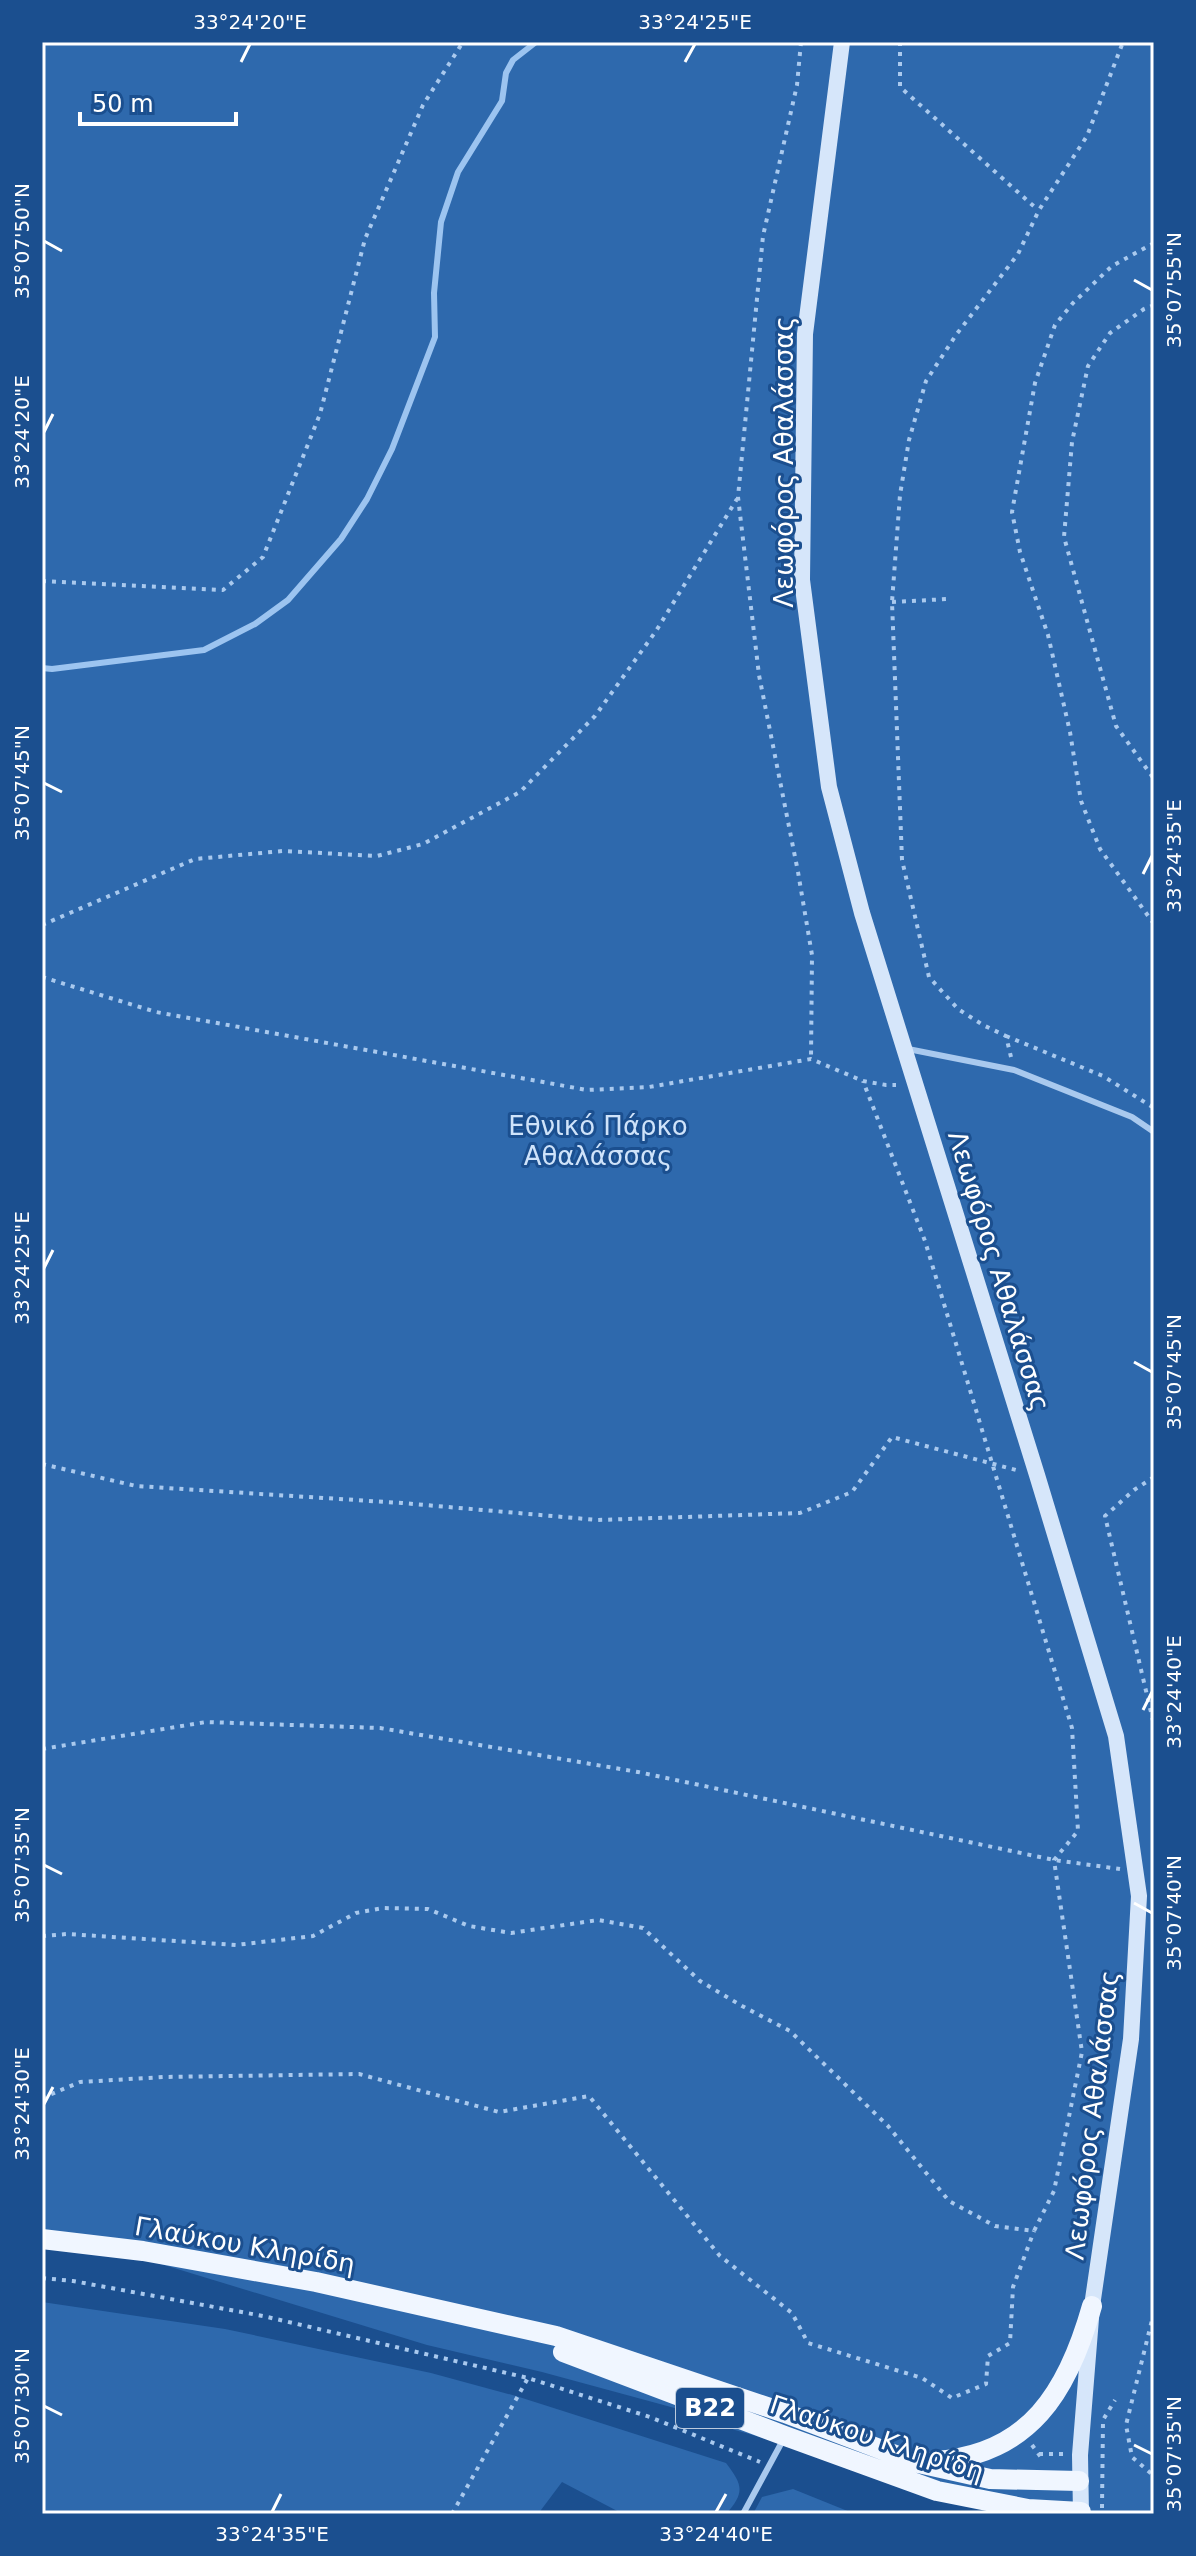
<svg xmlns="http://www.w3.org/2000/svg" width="1196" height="2556" viewBox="0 0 1196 2556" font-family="'DejaVu Sans',sans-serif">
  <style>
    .green { fill: #2e69ad }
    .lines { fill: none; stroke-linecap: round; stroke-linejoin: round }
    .stream { stroke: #9cc4f0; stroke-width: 6 }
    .path { stroke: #a9c9ee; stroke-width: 4; stroke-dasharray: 4 6; stroke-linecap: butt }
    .service { stroke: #a9c9ee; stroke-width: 6 }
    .secondary { stroke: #d6e6fa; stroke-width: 16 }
    .primary { stroke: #f0f6ff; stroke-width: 20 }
    .ticks { fill: none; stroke: #fff; stroke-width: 3 }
    .labels { text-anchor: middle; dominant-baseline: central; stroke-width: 6; stroke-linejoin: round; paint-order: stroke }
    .shield { fill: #1b4f8f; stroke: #bbcadd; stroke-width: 2 }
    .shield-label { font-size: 24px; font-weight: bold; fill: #fff }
    .street-label { font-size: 26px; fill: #fff; stroke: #1b4f8f }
    .park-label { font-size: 26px; fill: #cfe3fa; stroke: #1b4f8f }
    .neatline { fill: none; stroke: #fff; stroke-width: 3 }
    .ticks-label { font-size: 20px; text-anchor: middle; fill: #fff }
  </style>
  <rect width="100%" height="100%" fill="#1b4f8f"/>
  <path class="green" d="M42 42H1154V2514H1045L991 2503 735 2430 693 2413 542 2372 427 2345 82 2240 42 2250Z
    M42 2302 225 2329 431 2373 516 2396 726 2463C742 2484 746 2492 726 2514H623L562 2482 538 2514H42Z
    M793 2489 855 2514H753L762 2497Z"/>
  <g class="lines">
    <path class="stream" d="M42 668 52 669 204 650 255 624 288 600 341 539 367 499 392 449 435 337 434 293 441 222 458 172 502 101 506 73 513 60 536 42"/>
    <path class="path" d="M801 42 797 85 763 236 738 497 759 675 798 872 812 955 811 1059
      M900 42V87L1038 210
      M1154 243 1112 266 1073 303 1055 325 1035 383 1012 512 1020 552 1048 635 1070 732 1081 801 1100 849 1154 924
      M1154 305 1144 309 1110 333 1088 366 1072 442 1064 537 1116 726 1154 779
      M42 581 223 590 263 557 320 414 365 239 423 105 463 42
      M892 602 948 599
      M42 925 195 859 283 851 377 856 423 844 520 792 595 716 656 631 737 499
      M42 977 156 1012 587 1090 649 1087 811 1059 863 1081 886 1085H896
      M1006 1036 1103 1076 1154 1108
      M1011 1057 1006 1036 983 1025 958 1009 929 977 902 860 892 602 900 495 909 440 926 381 956 335 1018 254 1039 210 1087 136 1123 42
      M42 1464 136 1486 402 1503 598 1520 800 1513 852 1492 892 1437 1016 1470
      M1154 1477 1134 1490 1105 1516 1154 1725
      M42 1749 206 1722 380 1728 638 1772 1054 1860 1120 1869
      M42 1936 67 1934 236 1945 313 1936 356 1913 383 1908 428 1909 469 1926 511 1933 598 1920 643 1928 700 1981 742 2006 790 2031 888 2126 949 2201 995 2226 1034 2231 1054 2191 1082 2052 1054 1860 1078 1831 1072 1728 925 1241 863 1081
      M42 2098 80 2082 164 2077 359 2074 499 2112 589 2096 720 2256 792 2313 808 2343 922 2378 952 2398 986 2384 988 2356 1010 2343 1013 2287 1034 2231
      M42 2278 73 2281 263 2316 528 2378 650 2417 760 2462
      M1154 2312 1126 2425 1132 2457 1154 2476
      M1032 2445 1043 2460
      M1039 2454H1064
      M1102 2508 1103 2420 1115 2400
      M452 2514 528 2378"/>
    <path class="service" d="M908 1049 1014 1070 1132 1117 1154 1132
      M743 2514 783 2440"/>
    <path class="secondary" d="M842 42 805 334 802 580 829 787 862 913 1037 1475 1116 1736 1139 1896 1131 2039 1092 2306 1080 2455 1081 2514"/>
    <path class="primary" d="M42 2239 143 2251 316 2282 556 2336 785 2413 914 2462 990 2479 1079 2481
      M563 2352 785 2436 937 2491 1028 2509 1081 2512
      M934 2461C1030 2455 1068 2391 1092 2306"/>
  </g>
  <path class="ticks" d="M241 62 250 44M685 62 695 44M44 241 62 251M1134 280 1152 290M44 432 53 414M44 783 62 792M1143 874 1152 856M44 1268 53 1250M1134 1362 1152 1372M1143 1710 1152 1692M44 1865 62 1874M1134 1903 1152 1913M44 2104 53 2087M44 2406 62 2415M1134 2445 1152 2454M272 2512 281 2494M716 2512 726 2494"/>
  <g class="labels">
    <rect class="shield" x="676" y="2388" width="68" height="40" rx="6"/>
    <g class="shield-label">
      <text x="710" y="2408">B22</text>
    </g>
    <g class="street-label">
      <text transform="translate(784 462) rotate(-90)">Λεωφόρος Αθαλάσσας</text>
      <text transform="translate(999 1271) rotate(73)">Λεωφόρος Αθαλάσσας</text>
      <text transform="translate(1092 2115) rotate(-83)">Λεωφόρος Αθαλάσσας</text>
      <text transform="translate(245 2245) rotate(10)">Γλαύκου Κληρίδη</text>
      <text transform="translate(877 2438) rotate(18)">Γλαύκου Κληρίδη</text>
    </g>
    <g class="park-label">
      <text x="598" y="1126">Εθνικό Πάρκο<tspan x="598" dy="30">Αθαλάσσας</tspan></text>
    </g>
  </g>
  <rect width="1196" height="2556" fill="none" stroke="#1b4f8f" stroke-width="88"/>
  <path d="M80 112v12h156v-12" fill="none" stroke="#ffffff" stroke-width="4"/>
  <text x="92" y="112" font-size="24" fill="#ffffff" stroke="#1b4f8f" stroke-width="6" paint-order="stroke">50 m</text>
  <rect x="44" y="44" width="1108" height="2468" class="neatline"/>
  <g class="ticks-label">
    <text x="250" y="29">33°24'20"E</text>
    <text x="695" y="29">33°24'25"E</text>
    <text transform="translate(22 241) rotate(-90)" y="7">35°07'50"N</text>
    <text transform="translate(1174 290) rotate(-90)" y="7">35°07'55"N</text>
    <text transform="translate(22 432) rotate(-90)" y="7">33°24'20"E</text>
    <text transform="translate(22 783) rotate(-90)" y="7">35°07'45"N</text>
    <text transform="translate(1174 856) rotate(-90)" y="7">33°24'35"E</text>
    <text transform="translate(22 1268) rotate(-90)" y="7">33°24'25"E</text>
    <text transform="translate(1174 1372) rotate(-90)" y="7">35°07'45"N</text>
    <text transform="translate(1174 1692) rotate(-90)" y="7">33°24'40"E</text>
    <text transform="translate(22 1865) rotate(-90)" y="7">35°07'35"N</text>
    <text transform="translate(1174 1913) rotate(-90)" y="7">35°07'40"N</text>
    <text transform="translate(22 2104) rotate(-90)" y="7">33°24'30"E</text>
    <text transform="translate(22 2406) rotate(-90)" y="7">35°07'30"N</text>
    <text transform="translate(1174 2454) rotate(-90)" y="7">35°07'35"N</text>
    <text x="272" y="2541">33°24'35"E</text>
    <text x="716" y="2541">33°24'40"E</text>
  </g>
</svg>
